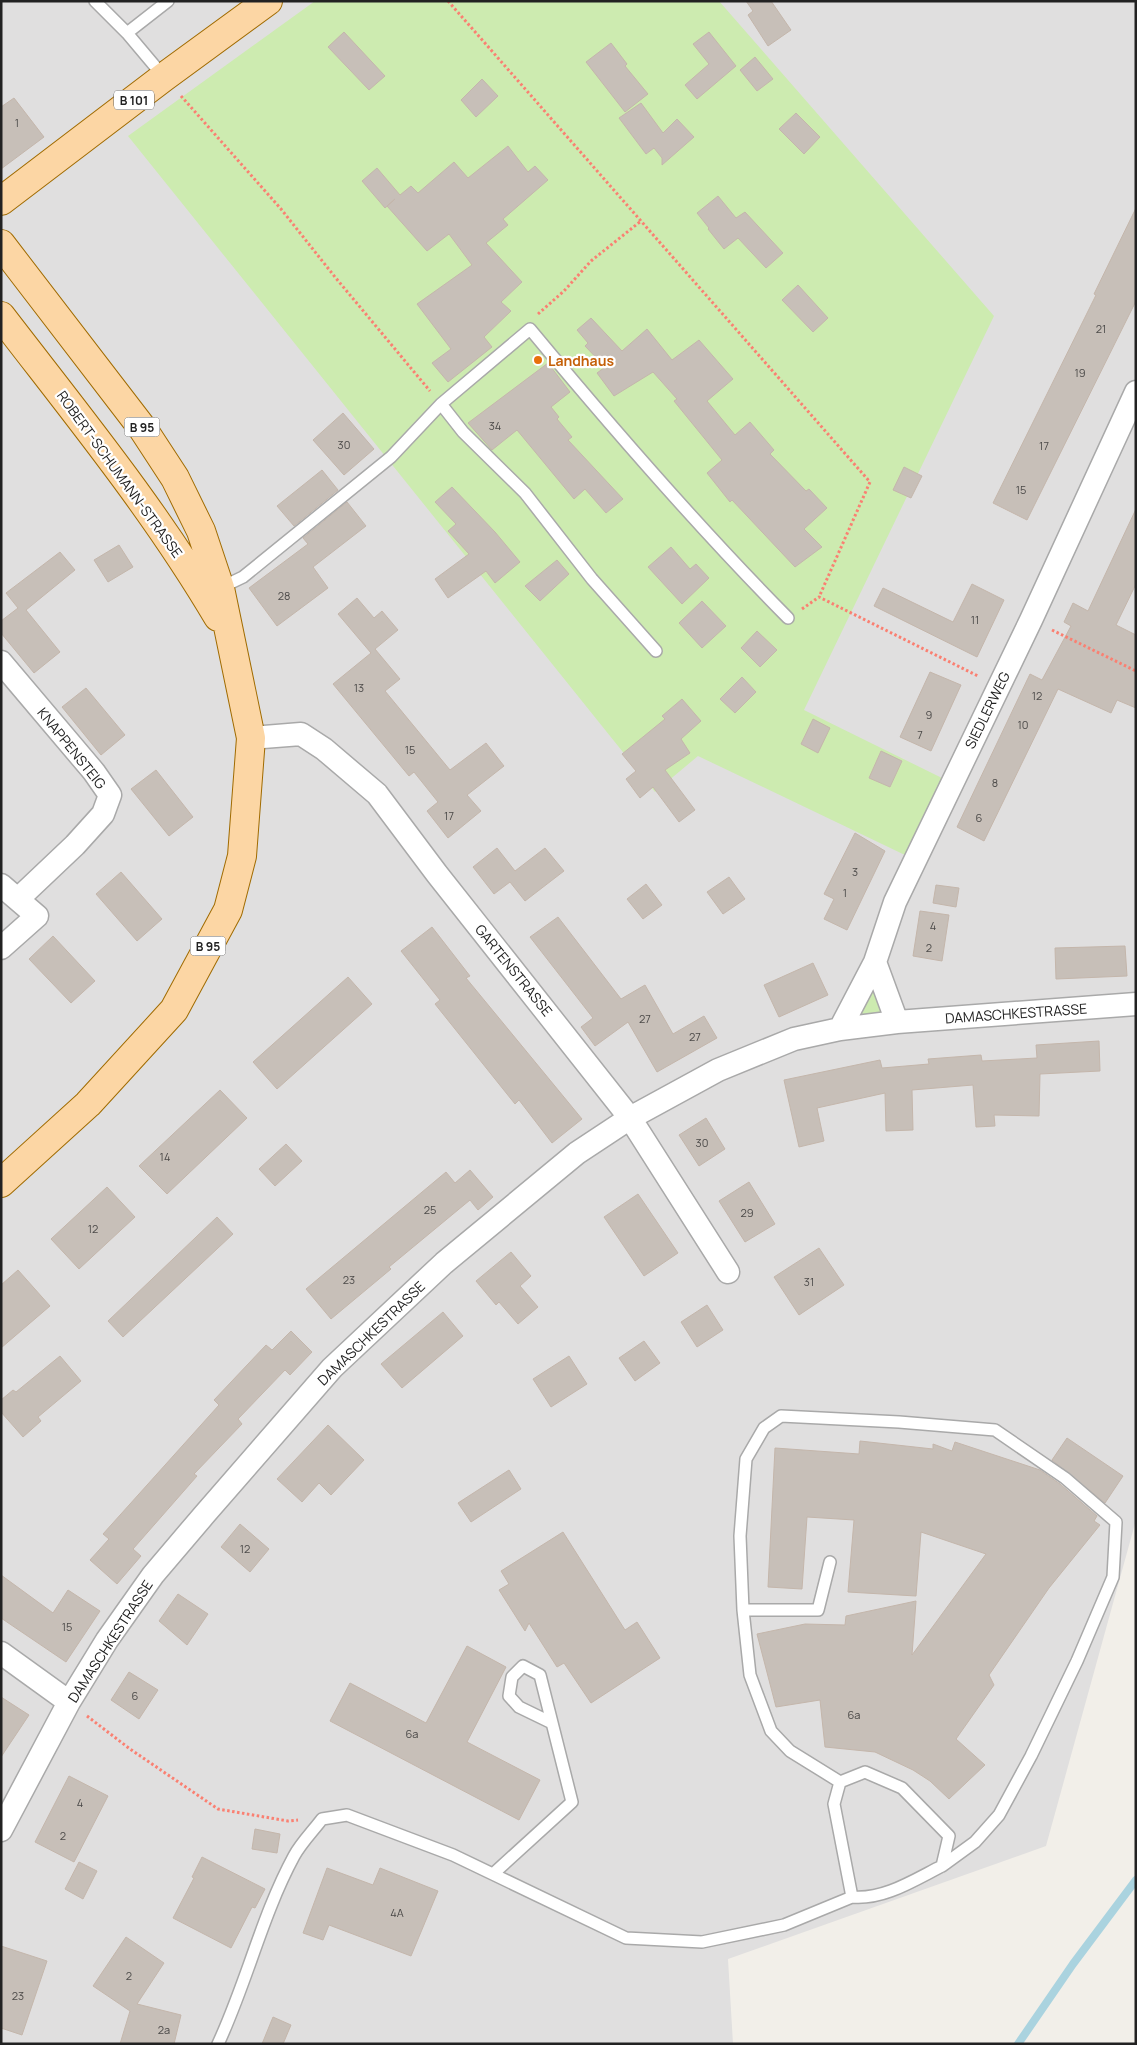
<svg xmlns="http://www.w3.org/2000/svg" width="1137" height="2045" viewBox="0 0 1137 2045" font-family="Manrope,sans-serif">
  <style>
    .residential { fill: #e0dfdf }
    .grass { fill: #cdebb0 }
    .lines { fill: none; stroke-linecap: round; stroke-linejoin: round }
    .stream { stroke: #aad3df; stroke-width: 8 }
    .building { fill: #c7bfb8; stroke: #c4b6ab }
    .lane-casing { stroke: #a9a9a9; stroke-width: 14 }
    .street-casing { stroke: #a9a9a9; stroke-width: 25 }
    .primary-casing { stroke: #a06b00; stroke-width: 30 }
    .path { stroke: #fa8072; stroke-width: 3; stroke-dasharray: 2.5 2.5; stroke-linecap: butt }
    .lane { stroke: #fff; stroke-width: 11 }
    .street { stroke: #fff; stroke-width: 22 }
    .primary { stroke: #fcd6a4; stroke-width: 28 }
    .food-dot { fill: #e8710a; stroke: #fff; stroke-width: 2 }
    .labels { text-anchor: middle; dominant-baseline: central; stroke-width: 4.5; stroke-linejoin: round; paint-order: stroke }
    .number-label { font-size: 11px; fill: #4b4948 }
    .shield { fill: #fff; stroke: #646464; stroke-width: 1 }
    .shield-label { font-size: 12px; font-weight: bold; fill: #222 }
    .food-label { font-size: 14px; font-weight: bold; fill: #c56008; stroke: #fff; text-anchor: start }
    .street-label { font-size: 14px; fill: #222; stroke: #fff }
  </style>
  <rect width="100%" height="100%" fill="#f2efe9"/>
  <path class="residential" d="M1 1H1136V1520L1046 1846 728 1959 733 2044H1Z"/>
  <path class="grass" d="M315 1H719L994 316 804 710 942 778 907 856 698 756 655 792 128 136Z
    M876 987 889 1018 854 1017Z"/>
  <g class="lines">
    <path class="stream" d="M1018 2044 1073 1964 1136 1880"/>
  </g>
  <path class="building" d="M746 1H771L791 30 768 46 748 15 753 11Z
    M344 32 385 76 369 90 328 47Z
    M709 32 736 66 697 99 685 85 709 64 693 44Z
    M611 43 627 64 625 66 648 94 625 112 586 62Z
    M755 57 773 79 757 91 740 70Z
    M482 79 498 96 476 117 461 100Z
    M14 98 44 137 1 169V107Z
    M641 103 663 133 677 119 694 137 662 165V158L654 148 646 154 619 118Z
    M796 113 820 137 804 154 779 129Z
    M508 146 528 172 535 166 548 180 503 219 508 225 486 243 522 282 501 302 511 311 484 337 492 347 448 382 432 363 451 349 417 304 472 265 449 234 427 251 387 206 395 199 385 208 362 181 377 168 400 195 411 186 418 193 454 162 468 178Z
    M718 196 736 218 745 212 783 253 766 268 738 238 724 249 708 229 709 228 697 213Z
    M1136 208V301L1027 520 993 503 1096 295 1094 294Z
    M798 285 828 318 813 332 782 300Z
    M591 318 622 351 647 329 672 360 699 340 733 379 707 401 735 435 750 422 774 450 770 454 806 491 809 489 827 508 804 529 822 547 795 567 732 500 730 502 707 473 722 460 674 401 677 399 653 372 614 396 597 373 605 367 585 346 588 343 577 330Z
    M548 363 570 392 551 407 559 417 557 419 572 437 568 440 623 499 606 513 585 489 574 499 517 430 492 450 468 423Z
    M343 413 374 449 344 475 313 440Z
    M904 467 922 476 911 498 893 490Z
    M322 470 338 490 294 526 277 506Z
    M452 487 495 532 520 562 495 583 486 571 448 598 435 579 469 554 448 531 456 524 435 502Z
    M347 502 366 526 313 567 328 588 277 626 249 588 308 544 303 538Z
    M1136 509V584L1116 625 1136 635V708L1117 700 1111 713 1058 689 984 841 957 827 1030 674 1042 680 1071 626 1064 622 1073 603 1088 611Z
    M119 545 133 567 108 582 94 560Z
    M671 547 690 569 696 564 709 578 682 604 648 567Z
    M60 552 75 570 26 610 60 652 34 673 1 633V621L18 608 6 593Z
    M557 560 569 574 540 601 525 586Z
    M972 584 1004 600 977 657 874 606 883 588 953 622Z
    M357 598 374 618 382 611 398 630 375 649 400 679 385 691 450 770 486 743 504 766 467 795 481 811 448 838 427 811 438 802 414 772 409 776 333 684 371 653 338 614Z
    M702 601 726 626 702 648 679 623Z
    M757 631 777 650 760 667 741 648Z
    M930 672 961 685 931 751 900 737Z
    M742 677 756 692 735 713 720 699Z
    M86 688 125 735 101 755 62 707Z
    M682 699 701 721 681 739 690 753 665 770 695 810 679 822 653 787 640 798 626 779 636 771 622 754 665 719 662 716Z
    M813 719 830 728 818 753 801 744Z
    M881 751 902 761 890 787 869 778Z
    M156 770 193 817 169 836 131 789Z
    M855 833 885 851 847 930 824 919 834 899 824 894Z
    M497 848 515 871 545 848 564 871 525 901 510 882 494 894 473 867Z
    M121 872 162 919 137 941 96 894Z
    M729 877 745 899 723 914 707 892Z
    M646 884 662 905 643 919 627 899Z
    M936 885 959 888 956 907 933 903Z
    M920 911 949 915 942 961 913 956Z
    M558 917 621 999 645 985 673 1034 704 1016 717 1038 657 1072 628 1022 595 1046 581 1027 593 1018 530 937Z
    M432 927 470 976 466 978 582 1119 552 1143 519 1100 515 1104 435 1004 440 1000 401 951Z
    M53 936 95 981 71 1003 29 959Z
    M1125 946 1127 976 1056 979 1055 948Z
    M813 963 828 995 779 1017 764 985Z
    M348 977 372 1004 277 1089 253 1062Z
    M1099 1041 1100 1071 1040 1074 1039 1116 994 1115 995 1126 976 1127 973 1085 912 1090 913 1130 886 1131 885 1093 817 1108 824 1141 799 1147 784 1080 880 1060 882 1068 929 1064 928 1059 981 1055 982 1061 1037 1058 1036 1045Z
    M220 1090 247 1118 167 1194 139 1166Z
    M706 1118 725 1149 699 1166 679 1135Z
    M286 1144 302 1161 275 1186 259 1169Z
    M470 1170 493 1197 478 1210 470 1200 389 1267 391 1269 331 1319 306 1289 446 1172 455 1183Z
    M749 1182 775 1224 745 1242 719 1201Z
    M107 1187 135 1217 79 1269 51 1239Z
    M638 1194 678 1253 644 1276 604 1217Z
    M217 1217 233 1234 123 1337 108 1321Z
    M819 1248 844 1285 799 1315 774 1277Z
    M511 1252 531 1276 520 1286 538 1307 518 1324 499 1302 496 1305 476 1281Z
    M18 1270 50 1306 1 1348V1285Z
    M707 1305 723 1330 697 1347 681 1322Z
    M443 1312 463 1336 402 1388 381 1364Z
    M291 1331 312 1352 290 1375 285 1370 238 1419 242 1424 194 1474 197 1476 133 1549 141 1556 117 1584 90 1560 109 1539 103 1534 219 1405 214 1400 266 1345 272 1350Z
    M644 1341 660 1363 635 1381 619 1358Z
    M60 1356 81 1381 38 1417 41 1421 23 1437 1 1412V1400L13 1390 16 1392Z
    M569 1356 587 1384 551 1407 533 1379Z
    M328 1425 364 1460 331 1495 319 1483 302 1502 277 1479Z
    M1067 1438 1123 1476 1105 1503 1052 1460Z
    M860 1441 933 1449V1444L952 1451 955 1442 1040 1470 1060 1484 1097 1516 1094 1521 1100 1525 1049 1588 989 1675 994 1685 956 1739 985 1765 949 1799 930 1781 913 1770 875 1752 825 1747 820 1700 776 1707 757 1634 805 1624 845 1625 846 1616 916 1601 912 1655 986 1554 921 1532 916 1596 848 1592 854 1520 807 1517 802 1589 768 1587 775 1448 859 1454Z
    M509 1470 521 1489 471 1522 458 1503Z
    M240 1524 269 1549 250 1572 221 1547Z
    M563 1532 625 1630 637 1622 660 1658 591 1703 564 1663 557 1667 529 1623 525 1631 499 1590 509 1584 501 1571Z
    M1 1575 53 1613 68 1590 100 1611 66 1662 1 1618Z
    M178 1594 208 1614 187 1645 159 1621Z
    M467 1646 506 1667 467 1742 540 1780 519 1820 330 1721 350 1683 426 1723Z
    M129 1672 158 1690 139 1719 111 1700Z
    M1 1697 29 1715 1 1757Z
    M69 1776 108 1796 74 1862 35 1842Z
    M255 1829 280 1834 277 1853 252 1849Z
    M202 1857 265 1889 255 1908 252 1907 231 1948 173 1918 194 1878 192 1877Z
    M79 1862 97 1871 83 1899 65 1889Z
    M327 1868 373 1885 380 1868 438 1891 411 1956 329 1925 323 1940 303 1933Z
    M126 1937 164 1963 137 2004 181 2015 174 2044H120L130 2011 93 1986Z
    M1 1946 47 1961 22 2035 1 2028Z
    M273 2017 291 2025 283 2044H262Z"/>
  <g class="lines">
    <g class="lane-casing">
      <path id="lane" d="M95 1 127 33 168 1
        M127 33 164 77
        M441 404 463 432 525 493 592 579 656 651
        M220 588 243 577 391 457 441 404 530 329C613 429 697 526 788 618
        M743 1610H818L830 1562
        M840 1782 865 1772 902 1788 949 1836 942 1866C914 1880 884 1900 852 1897
        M493 1874 572 1802 540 1675 523 1666 512 1677 509 1696 519 1707 552 1723
        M218 2044C247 1982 262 1915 294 1856 301 1843 313 1831 322 1819L347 1815 453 1855 626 1938 702 1942 784 1925 852 1897 834 1804 840 1782 790 1751 771 1731 750 1675 743 1610 740 1536 746 1459 764 1428 781 1416 899 1422 995 1430 1065 1478 1116 1522 1113 1577 1077 1661 1031 1756 999 1815 975 1842 942 1866"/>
    </g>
    <g class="street-casing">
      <path id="street" d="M1 662 94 772 110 795 103 814 75 845 18 899
        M251 738 301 734 324 749 377 794 437 874 630 1118 728 1272
        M1 885 37 916 1 948
        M875 962 897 1022
        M840 1029 875 962 895 902 1031 620 1136 392
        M1 1653 69 1702
        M1 1830 69 1702 107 1640 153 1575 204 1515 332 1368 444 1263 577 1153 630 1118 718 1070 794 1039 840 1029 897 1022 1136 1004"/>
    </g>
    <g class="primary-casing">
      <path id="primary" d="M1 201 164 77 268 1
        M1 244 143 429 175 478 201 531 220 588 251 738 242 856 228 910 174 1010 88 1104 1 1183
        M1 316C77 415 155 510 218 617"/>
    </g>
    <path class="path" d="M448 1 870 482 819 597
      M181 96 281 209 335 277 430 391
      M538 314 564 291 591 261 641 221
      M802 609 819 597 978 676
      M1052 630 1136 671
      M87 1716 130 1749 218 1809 288 1821 298 1820"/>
    <use href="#lane" class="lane"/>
    <use href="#street" class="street"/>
    <use href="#primary" class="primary"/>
  </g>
  <circle class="food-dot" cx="538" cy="360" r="5"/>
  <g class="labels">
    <g class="number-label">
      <text x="17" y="122">1</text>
      <text x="1101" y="328">21</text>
      <text x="1080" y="372">19</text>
      <text x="495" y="425">34</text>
      <text x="344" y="444">30</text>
      <text x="1044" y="445">17</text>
      <text x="1021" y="489">15</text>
      <text x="284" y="595">28</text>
      <text x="975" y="619">11</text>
      <text x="359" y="687">13</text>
      <text x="1037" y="695">12</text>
      <text x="929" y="714">9</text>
      <text x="1023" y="724">10</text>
      <text x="920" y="734">7</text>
      <text x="410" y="749">15</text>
      <text x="995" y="782">8</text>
      <text x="449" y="815">17</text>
      <text x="979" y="817">6</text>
      <text x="855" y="871">3</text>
      <text x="845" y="892">1</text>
      <text x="933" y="925">4</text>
      <text x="929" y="947">2</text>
      <text x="645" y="1018">27</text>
      <text x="695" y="1036">27</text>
      <text x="702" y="1142">30</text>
      <text x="165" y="1156">14</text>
      <text x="430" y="1209">25</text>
      <text x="747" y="1212">29</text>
      <text x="93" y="1228">12</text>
      <text x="349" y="1279">23</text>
      <text x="809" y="1281">31</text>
      <text x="245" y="1548">12</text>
      <text x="67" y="1626">15</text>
      <text x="135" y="1695">6</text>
      <text x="854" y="1714">6a</text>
      <text x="412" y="1733">6a</text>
      <text x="80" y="1802">4</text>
      <text x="63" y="1835">2</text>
      <text x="397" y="1912">4A</text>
      <text x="129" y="1975">2</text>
      <text x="18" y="1995">23</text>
      <text x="164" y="2029">2a</text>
    </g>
    <g class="shield">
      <rect x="114" y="90.5" width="40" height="19" rx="4"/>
      <rect x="124.5" y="417.5" width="35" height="19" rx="4"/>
      <rect x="190.5" y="936.5" width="35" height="19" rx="4"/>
    </g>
    <g class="shield-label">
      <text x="134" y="100">B 101</text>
      <text x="142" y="427">B 95</text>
      <text x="208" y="946">B 95</text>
    </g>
    <g class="food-label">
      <text x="548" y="360">Landhaus</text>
    </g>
    <g class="street-label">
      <text transform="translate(120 474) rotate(54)">ROBERT-SCHUMANN-STRASSE</text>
      <text transform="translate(987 710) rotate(-64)">SIEDLERWEG</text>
      <text transform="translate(72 748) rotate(51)">KNAPPENSTEIG</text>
      <text transform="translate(514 970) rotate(51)">GARTENSTRASSE</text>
      <text transform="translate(1016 1013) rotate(-4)">DAMASCHKESTRASSE</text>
      <text transform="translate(371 1333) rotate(-44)">DAMASCHKESTRASSE</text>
      <text transform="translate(110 1641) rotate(-57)">DAMASCHKESTRASSE</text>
    </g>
  </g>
  <rect width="1137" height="2045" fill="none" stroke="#222222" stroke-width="5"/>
</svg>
